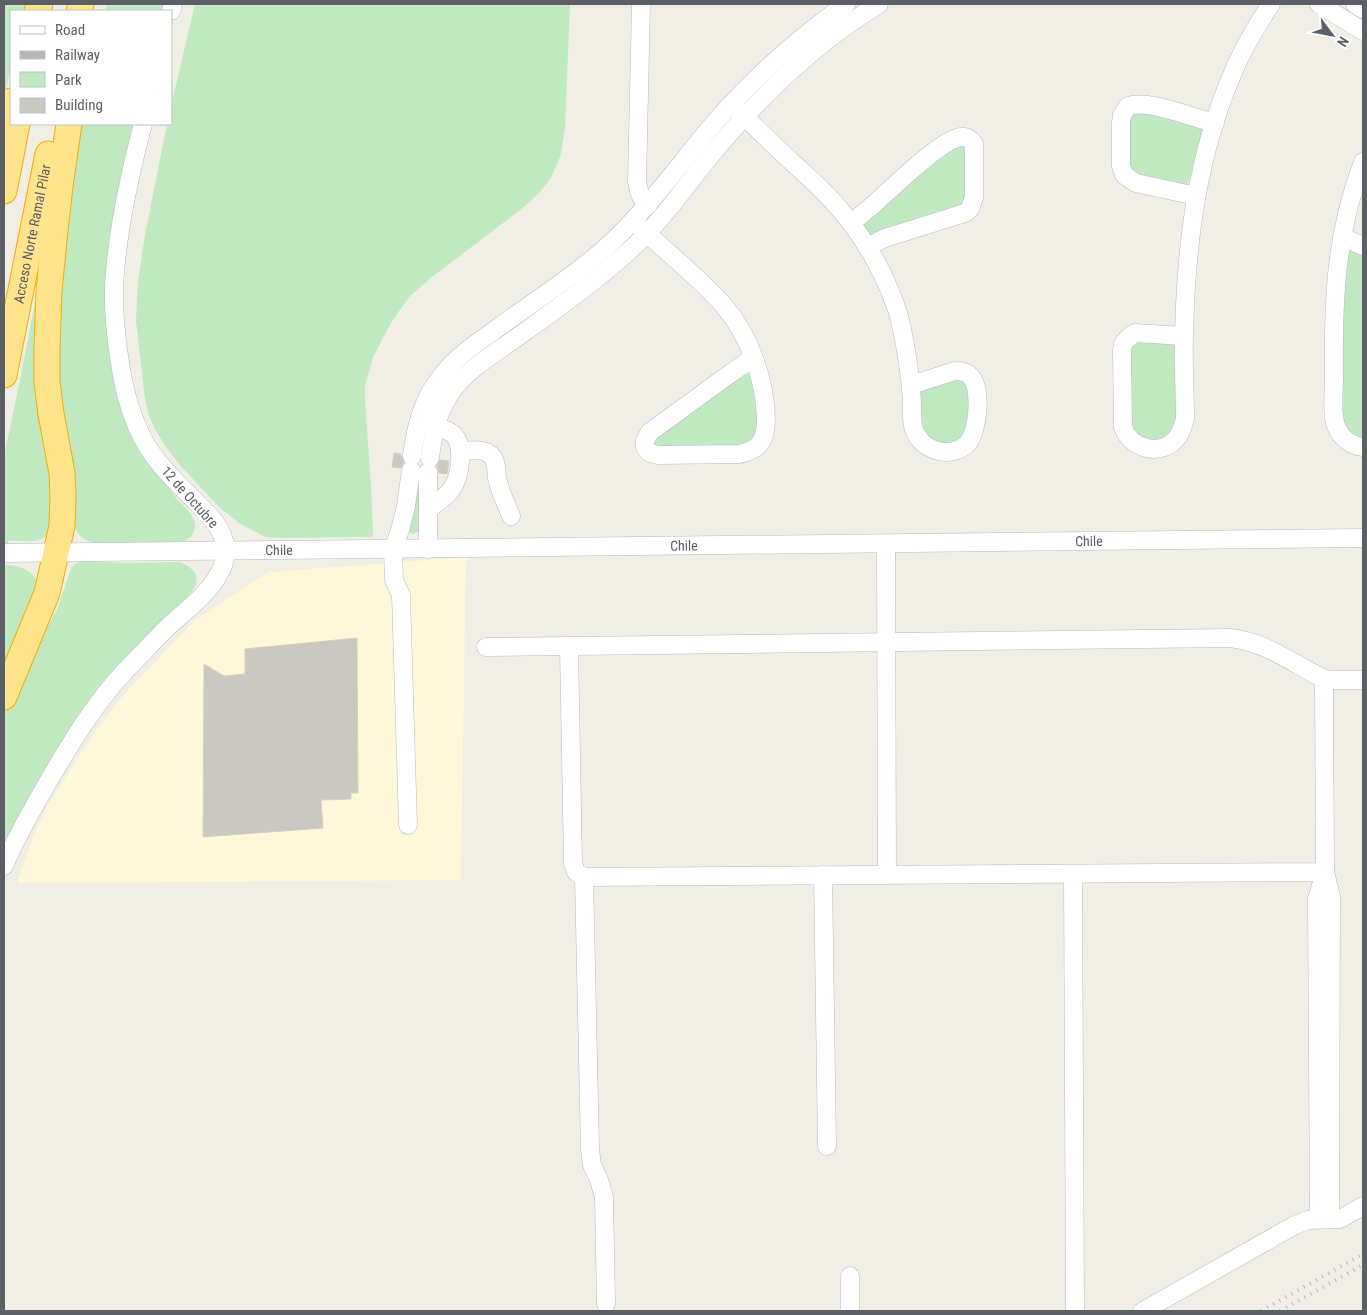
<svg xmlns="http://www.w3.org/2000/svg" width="1367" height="1315" viewBox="0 0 1367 1315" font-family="'Roboto Condensed',sans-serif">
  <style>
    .commercial { fill: #fff7da }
    .green { fill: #c0e9c1 }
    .building { fill: #cbc8c2; stroke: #d5d0c3 }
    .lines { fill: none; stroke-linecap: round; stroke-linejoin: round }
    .minor-casing { stroke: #b7babf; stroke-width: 19 }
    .highway-casing { stroke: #f4ac00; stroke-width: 27 }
    .minor { stroke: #fff; stroke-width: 18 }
    .highway { stroke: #ffe48c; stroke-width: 25 }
    .rail { stroke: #b6b7b7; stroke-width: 4; stroke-dasharray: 1 6; stroke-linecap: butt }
    .labels { text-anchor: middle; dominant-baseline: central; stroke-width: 5; stroke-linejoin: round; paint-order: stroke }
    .street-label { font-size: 14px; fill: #5c6066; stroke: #fff }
  </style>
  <rect width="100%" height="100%" fill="#f0eee5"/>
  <path class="commercial" d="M466 557 461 880 17 883 34 834 49 803 96 730 125 693 196 619 268 572Z"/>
  <path class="green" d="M4 4H25L23 11H11V65L4 99Z
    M107 4H167L165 11H105Z
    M195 4H570L565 129 560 157 551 178 540 192 524 207 432 277 410 296 392 321 373 357 365 386V400L371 486 373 537 276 538 265 537 239 523 219 507 180 465 166 447 156 431 149 416 145 399 136 321 138 281 145 235 167 124H171V106Z
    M1132 108 1199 124 1203 129 1202 135 1187 187 1130 175 1124 131Z
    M79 124H137L109 314 163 480C167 486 172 493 177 499 186 508 202 521 192 535 188 540 184 542 179 544L95 543C85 541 79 537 75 528L54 358 69 174Z
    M966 142 965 207 871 236 868 233 863 224 952 143Z
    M47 241 53 478 49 533C40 545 22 540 8 541L4 565C21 565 32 570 40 585L4 680V456L18 390Z
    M1353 248 1363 250V443L1342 432 1337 367 1347 251Z
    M1132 341 1175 343 1179 348V424L1159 445 1129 433 1126 353Z
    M744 372 750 373 753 376 760 429 748 447H652L654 435Z
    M953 377 968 381 971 406 966 437 943 447 919 431 918 392 922 389Z
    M415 489 420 490 419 531 413 534 407 532Z
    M83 561 124 563 180 562C214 577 188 596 172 612L4 848V713L18 677 57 610 71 568 76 563Z"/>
  <path class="building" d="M394 453 401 454 404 462 401 468 392 467Z
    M440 460 449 461 447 474 439 473 437 466Z
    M357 638 358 793H351V799L321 800 323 828 203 837 204 664 224 676 245 674V649Z"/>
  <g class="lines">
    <g class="minor-casing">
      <g id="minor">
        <path d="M641 4 637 182C639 192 640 198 648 205"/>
        <path d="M1319 4 1363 31"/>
        <path d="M1355 4 1363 9"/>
        <path d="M171 11 173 4"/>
        <path d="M736 108C754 126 772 144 791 161 808 177 827 193 842 212 865 239 884 273 896 307 899 314 900 322 902 329 907 354 911 379 912 404 912 414 911 425 916 434 925 452 953 459 968 443 978 431 983 386 969 375 965 371 960 371 955 371L911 385"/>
        <path d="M1363 162C1335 235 1333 302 1334 379 1334 393 1331 416 1337 428 1342 439 1352 446 1363 447"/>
        <path d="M1196 196 1136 183 1124 175 1121 166V123L1122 115 1128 106C1149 99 1192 118 1215 123"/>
        <path d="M851 223C858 217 865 212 872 206 889 191 941 139 961 137 967 136 971 140 974 144V197L970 209 965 213 885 238 867 247"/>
        <path d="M638 225C666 252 699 277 724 306 750 336 765 380 766 419 766 440 760 450 739 454L659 455C643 453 641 444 650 432L731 373 753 358"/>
        <path d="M1342 237 1363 246"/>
        <path d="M1184 336 1135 333 1127 339 1123 344 1122 351 1123 427C1130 448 1159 457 1175 440 1181 434 1183 427 1185 419 1185 391 1183 363 1184 335 1186 243 1197 155 1234 70 1244 47 1257 25 1271 4"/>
        <path d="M426 422C435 427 447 428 454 435 465 447 460 478 451 490 445 498 435 503 428 510"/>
        <path d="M460 451C473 450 490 447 495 462 497 468 496 476 498 482 501 494 507 505 511 516"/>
        <path d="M412 456C416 425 423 397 444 373 459 354 480 341 499 327 539 298 584 270 619 235 655 200 684 158 717 120 755 76 799 38 846 4"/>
        <path d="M430 458C433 433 438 409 454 388 471 367 495 353 516 338 555 310 595 282 630 250 661 222 685 187 711 155 759 97 815 43 879 4"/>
        <path d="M886 544 887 875"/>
        <path d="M428 549V472"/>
        <path id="s1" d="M4 553 1363 538"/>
        <path d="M486 647 1230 638C1266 642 1292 663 1324 679L1334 680H1363"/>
        <path d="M569 647 573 863 576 872 584 877 1325 872 1324 679"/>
        <path d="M408 825 401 595 394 580 393 550 400 530 406 506 411 470"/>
        <path d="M4 866C16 837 32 810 48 782 71 743 94 704 126 670 141 655 155 639 171 624 190 607 211 592 222 568 229 551 225 537 215 522 193 497 165 475 147 446 131 419 123 387 119 356 115 329 112 300 115 273 119 222 130 173 143 124"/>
        <path d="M1073 874 1075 1311"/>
        <path d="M823 875 827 1146"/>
        <path d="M584 877 590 1149 592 1165 599 1180 604 1197 606 1304"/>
        <path d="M1319 1219 1317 899 1325 872 1331 897 1330 1219"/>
        <path d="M850 1276V1311"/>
        <path d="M1143 1311 1295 1225 1308 1220 1340 1219 1363 1206"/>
      </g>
    </g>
    <g class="highway-casing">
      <g id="highway">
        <path d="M37 11 40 4"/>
        <path d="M79 11 81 4"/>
        <path d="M4 126 11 101"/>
        <path d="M4 191 17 124"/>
        <path id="s2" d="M4 375 48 154"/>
        <path d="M4 697 47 593 62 526 63 496 62 473 51 414 47 382V347L49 291 54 240 60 186 69 124"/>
      </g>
    </g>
    <use href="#minor" class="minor"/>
    <use href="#highway" class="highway"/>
    <path class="rail" d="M1261 1311 1363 1254
      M1280 1311 1363 1265"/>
  </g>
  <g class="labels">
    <g class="street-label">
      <text stroke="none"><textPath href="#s2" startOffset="144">Acceso Norte Ramal Pilar</textPath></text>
      <text transform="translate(190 497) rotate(48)">12 de Octubre</text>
      <text stroke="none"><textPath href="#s1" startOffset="1085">Chile</textPath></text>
      <text stroke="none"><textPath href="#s1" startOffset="680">Chile</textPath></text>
      <text stroke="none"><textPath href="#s1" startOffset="275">Chile</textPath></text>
    </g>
  </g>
  <rect width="1367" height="1315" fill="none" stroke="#5c6066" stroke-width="10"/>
  <rect x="10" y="10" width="162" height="115" fill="#ffffff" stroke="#bebfc2"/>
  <rect x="20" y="26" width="25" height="8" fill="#ffffff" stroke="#bebfc2"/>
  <text x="55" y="35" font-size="15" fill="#5c6066">Road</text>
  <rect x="20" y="51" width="25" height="8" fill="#b6b7b7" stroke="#bebfc2"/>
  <text x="55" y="60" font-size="15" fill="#5c6066">Railway</text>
  <rect x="20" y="72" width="25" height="15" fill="#c0e9c1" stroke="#bebfc2"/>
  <text x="55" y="85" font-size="15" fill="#5c6066">Park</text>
  <rect x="20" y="98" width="25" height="15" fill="#cbc8c2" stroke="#bebfc2"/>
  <text x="55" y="110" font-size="15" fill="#5c6066">Building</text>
  <g transform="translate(1332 35) rotate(122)" stroke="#ffffff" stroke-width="4" paint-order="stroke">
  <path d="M0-4L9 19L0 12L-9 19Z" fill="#5c6066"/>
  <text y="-8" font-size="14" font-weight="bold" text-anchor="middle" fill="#5c6066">N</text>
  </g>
</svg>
